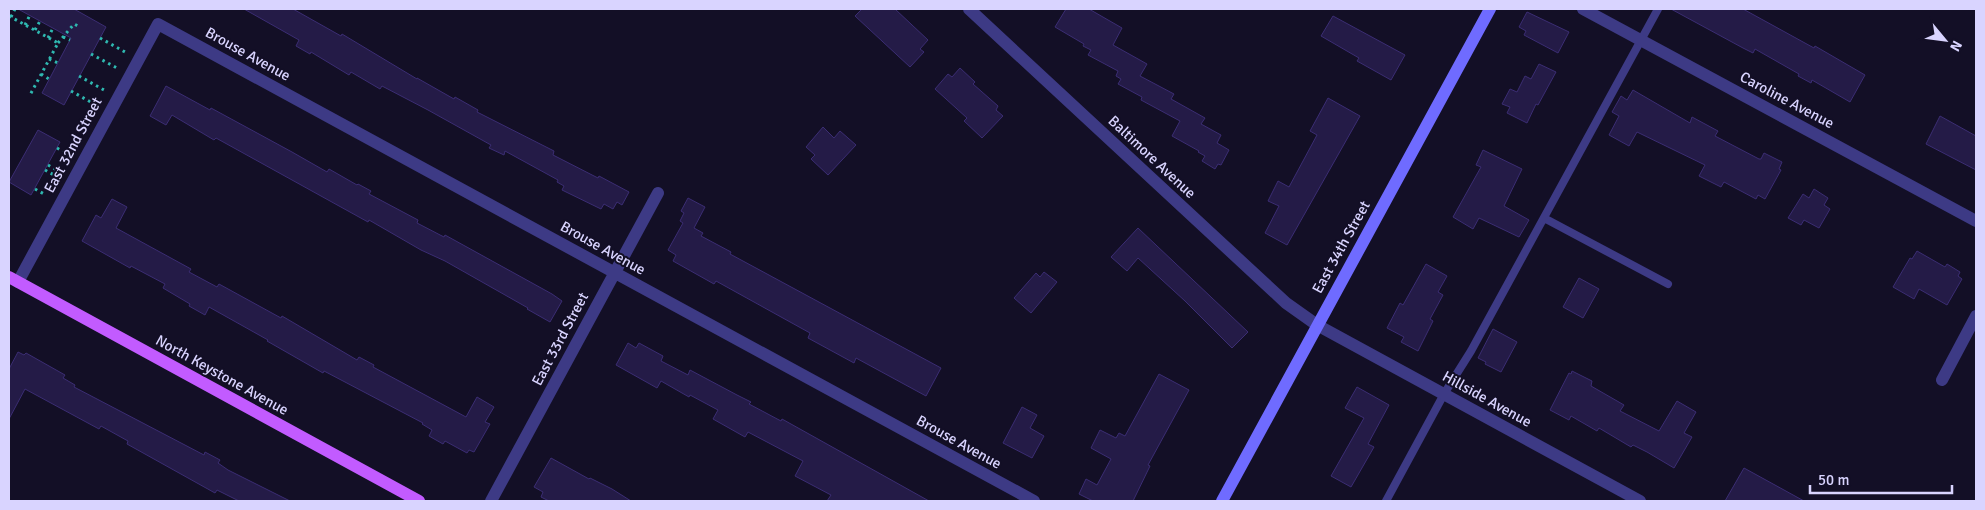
<svg xmlns="http://www.w3.org/2000/svg" width="1985" height="510" viewBox="0 0 1985 510" font-family="Signika,sans-serif">
  <style>
    .building { fill: #241b47; stroke: #3b2d73 }
    .lines { fill: none; stroke-linecap: round; stroke-linejoin: round }
    .path { stroke: #2fb8b0; stroke-width: 3; stroke-dasharray: 2.5 4; stroke-linecap: butt }
    .lane { stroke: #3d3a85; stroke-width: 8 }
    .street { stroke: #3d3a85; stroke-width: 12 }
    .secondary { stroke: #6f6bff; stroke-width: 12 }
    .primary { stroke: #c25bff; stroke-width: 12 }
    .labels { text-anchor: middle; dominant-baseline: central; stroke-width: 4; stroke-linejoin: round; paint-order: stroke }
    .street-label { font-size: 15px; fill: #d9d4ff; stroke: #130f26 }
  </style>
  <rect width="100%" height="100%" fill="#130f26"/>
  <path class="building" d="M18 9H74L106 27 64 105 42 93 71 38Z
    M244 9H293L341 36 342 34 417 79V78L454 99 455 97 478 110 477 112 554 151 553 155 598 178 599 176 629 192 622 205 617 202 613 209 604 204 601 209 562 190 564 186 557 182 558 180 505 151 504 155 489 148 491 145 428 110 382 86 380 89 351 72 349 75 311 52 310 54 296 46 299 40Z
    M862 9H895L928 40 920 49 924 52 910 67 855 16Z
    M1066 9H1089L1122 28 1113 45 1147 64 1140 76 1174 94 1171 99 1205 118 1201 124 1221 135 1217 143 1229 150 1221 165 1218 164 1215 169 1202 161 1205 156 1198 152 1199 151 1172 136 1180 121 1141 100 1142 97 1118 84 1121 79 1116 76 1118 71 1088 55 1091 50 1083 46 1084 44 1055 27Z
    M1671 9H1743L1814 48 1815 46 1865 75 1850 102 1812 80 1811 83 1798 76 1799 74 1755 49 1753 53 1743 48Z
    M1527 12 1569 32 1558 53 1524 35 1526 31 1519 27Z
    M1333 16 1405 55 1391 80 1357 61 1359 58 1321 36Z
    M1539 64 1556 72 1538 105 1536 104 1527 123 1507 113 1510 107 1502 104 1510 89 1517 92 1525 76 1531 79Z
    M960 68 975 82 973 84 998 106 996 110 1003 116 982 138 964 121 967 118 935 89 948 74 952 77Z
    M166 86 210 110 211 108 292 152 327 172 329 169 357 185 358 184 371 191 369 194 418 220 417 223 444 237 445 235 552 294 562 301 550 322 527 309 528 308 445 261 421 250 369 220 368 222 216 138 214 140 172 115 166 125 150 116Z
    M1633 90 1690 123 1692 117 1718 131 1715 136 1759 159H1761L1764 153 1782 162 1779 169 1781 170 1765 199 1758 195 1756 199 1724 182 1721 187 1699 176 1705 165 1637 132 1629 146 1609 135 1619 116 1612 112 1621 96 1627 100Z
    M1328 98 1360 116 1287 245 1265 233 1279 206 1268 201 1278 181 1289 187 1317 135 1310 131Z
    M1940 116 1976 136V170L1926 144Z
    M823 127 834 138 840 131 856 145 828 175 811 159 815 155 806 147Z
    M38 130 60 142 31 195 9 182Z
    M1483 150 1522 169 1504 206 1529 220 1519 237 1479 218 1473 229 1453 217 1481 167 1476 165Z
    M1814 189 1828 198 1824 205 1830 209 1819 228 1804 220 1801 225 1788 218 1803 194 1809 198Z
    M688 198 705 207 694 228 703 233 701 236 731 252 730 254 941 368 926 396 856 358 854 363 808 338 810 333 716 281 714 284 673 261 676 255 668 250 683 223 680 221 684 213 681 211Z
    M112 199 127 207 116 228 191 269 189 272 217 287 219 284 281 318 282 316 357 360 359 357 374 365 373 367 466 417 477 397 494 407 485 422 490 424 474 452 469 450 467 453 445 441 443 444 429 436 432 430 422 424 423 423 324 371 323 373 267 341 268 340 209 307 205 315 189 306 190 304 163 288 165 284 131 266 130 268 82 241 96 215 101 218Z
    M1138 228 1248 332 1232 348 1185 301 1138 258 1127 271 1111 257Z
    M1917 251 1945 267 1947 264 1960 272 1958 276 1962 279 1947 305 1919 289 1914 299 1893 287 1910 258 1912 259Z
    M1426 264 1447 276 1438 292 1443 295 1430 319 1433 321 1418 351 1401 342 1404 337 1387 328 1400 303 1403 305Z
    M1044 272 1057 282 1031 313 1014 298 1036 273 1040 277Z
    M1579 278 1599 289 1583 318 1563 307Z
    M1493 329 1517 342 1501 372 1485 364 1486 362 1478 358Z
    M628 343 636 348 639 343 663 356 661 361 688 375 690 370 737 395 751 402 749 404 781 421 782 419 929 501H827L831 495 795 476 803 461 748 432 745 437 713 419 718 410 690 395 689 397 661 381 657 388 616 365Z
    M18 352 24 355 26 353 65 375 63 378 75 385 74 387 204 455 205 452 220 460 218 463 228 470 290 501H239L217 490 215 493 127 444 128 441 101 426 99 429 25 389 9 419V369Z
    M1572 371 1592 381 1591 386 1624 405 1620 411 1659 431 1677 401 1696 412 1684 433 1692 437 1674 468 1647 452 1633 445 1631 447 1599 428 1597 431 1571 416 1569 420 1550 410 1569 373 1571 374Z
    M1159 374 1189 390 1148 465 1150 466 1133 501H1093L1079 494 1086 479 1097 485 1111 459 1091 448 1100 430 1116 438 1119 433 1125 436Z
    M1357 387 1389 405 1368 444 1374 447 1351 487 1331 476 1364 418 1345 408Z
    M1022 407 1037 415 1030 428 1044 436 1032 458 1003 443Z
    M551 458 589 479 590 478 612 489 631 501H549L541 497 543 492 534 487Z
    M1744 468 1804 501H1725Z"/>
  <g class="lines">
    <path class="path" d="M9 16 58 43 30 95
      M11 17 15 9
      M25 25 30 15
      M35 30 40 21
      M63 37 70 40
      M48 38 53 28
      M100 38 125 52
      M58 43 74 24 78 26
      M91 54 117 68
      M49 59 58 63
      M41 74 49 79
      M79 76 104 90
      M71 91 96 105
      M57 148 68 154
      M48 165 59 171
      M45 170 56 176
      M35 189 46 195"/>
    <path class="lane" d="M1544 218 1668 284
      M1386 501 1444 394 1471 351 1658 9"/>
    <path class="street" d="M969 9 1286 303 1317 325 1640 501
      M1583 9 1976 221
      M18 282 158 24 1034 501
      M1942 380 1976 316
      M491 501 658 193"/>
    <path class="secondary" d="M1222 501 1490 9"/>
    <path class="primary" d="M9 277 419 501"/>
  </g>
  <g class="labels">
    <g class="street-label">
      <text transform="translate(248 54) rotate(29)">Brouse Avenue</text>
      <text transform="translate(1787 100) rotate(28)">Caroline Avenue</text>
      <text transform="translate(73 145) rotate(-62)">East 32nd Street</text>
      <text transform="translate(1152 157) rotate(43)">Baltimore Avenue</text>
      <text transform="translate(1341 247) rotate(-61)">East 34th Street</text>
      <text transform="translate(603 248) rotate(29)">Brouse Avenue</text>
      <text transform="translate(560 339) rotate(-62)">East 33rd Street</text>
      <text transform="translate(222 375) rotate(29)">North Keystone Avenue</text>
      <text transform="translate(1487 399) rotate(29)">Hillside Avenue</text>
      <text transform="translate(959 442) rotate(29)">Brouse Avenue</text>
    </g>
  </g>
  <rect width="1985" height="510" fill="none" stroke="#d9d4ff" stroke-width="20"/>
  <g transform="translate(1945 40) rotate(119)" stroke="#130f26" stroke-width="4" paint-order="stroke">
  <path d="M0-4L9 19L0 12L-9 19Z" fill="#d9d4ff"/>
  <text y="-8" font-size="14" font-weight="bold" text-anchor="middle" fill="#d9d4ff">N</text>
  </g>
  <path d="M1810 485v8h142v-8" fill="none" stroke="#d9d4ff" stroke-width="2.5"/>
  <text x="1818" y="485" font-size="15" fill="#d9d4ff" stroke="#130f26" stroke-width="4" paint-order="stroke">50 m</text>
</svg>
